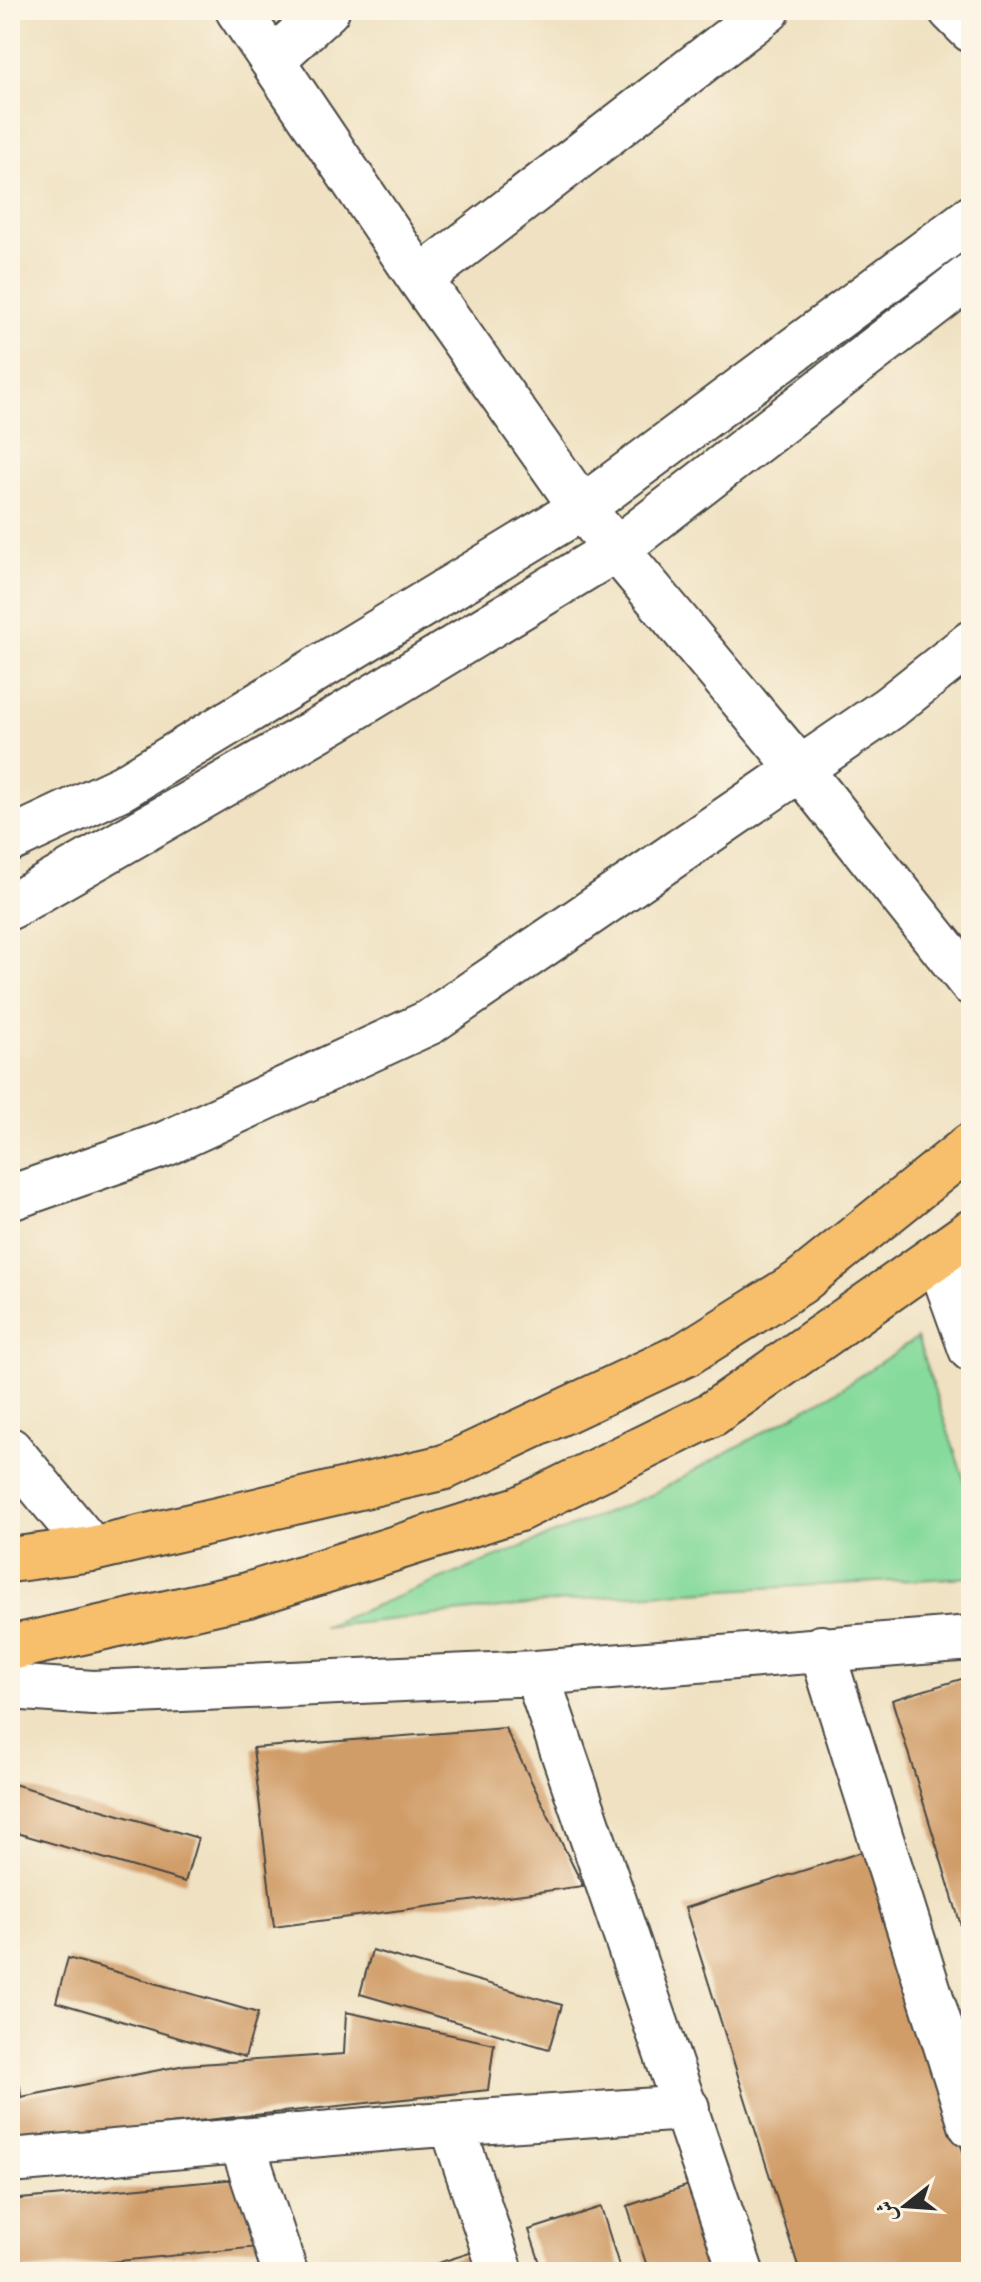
<svg xmlns="http://www.w3.org/2000/svg" width="981" height="2282" viewBox="0 0 981 2282" font-family="'IM FELL English',Amiri,serif">
  <style>
    .green { fill: #86da9c; stroke: #588264; stroke-width: 2 }
    .building { fill: #d09c67 }
    .lines { fill: none; stroke-linecap: round; stroke-linejoin: round }
    .minor-casing { stroke: #484642; stroke-width: 48 }
    .major-casing { stroke: #484642; stroke-width: 48 }
    .minor { stroke: #fff; stroke-width: 44 }
    .major { stroke: #f7bf6c; stroke-width: 44 }
  </style>
  <rect width="100%" height="100%" fill="#fcf5e5"/>
  <filter id="ink" filterUnits="userSpaceOnUse"><feTurbulence type="fractalNoise" baseFrequency=".0125" numOctaves="2"/><feDisplacementMap in="SourceGraphic" scale="16" xChannelSelector="R" yChannelSelector="G"/><feConvolveMatrix kernelMatrix="1 2 1 2 8 2 1 2 1" color-interpolation-filters="sRGB"/></filter>
  <filter id="wash" filterUnits="userSpaceOnUse"><feTurbulence type="fractalNoise" baseFrequency=".006" numOctaves="4" result="noise"/><feDisplacementMap in="SourceGraphic" scale="32" xChannelSelector="R" yChannelSelector="G"/><feGaussianBlur stdDeviation="1.8" result="paint"/><feColorMatrix in="noise" values="0 0 0 0 0 0 0 0 0 0 0 0 0 0 0 0 0 1.4 0 .05"/><feComposite in="paint" operator="in"/></filter>
  <g filter="url(#wash)">
    <rect width="100%" height="100%" fill="#efe1c1"/>
    <path class="green" d="M917 1338 971 1501V1577L614 1596 322 1627 651 1495 837 1391Z"/>
    <g id="blocks">
      <path class="building" d="M971 1676V1955H970L892 1700Z
        M505 1728 583 1886 274 1927 253 1748Z
        M10 1783 198 1838 185 1882 10 1831Z
        M868 1850 971 2177V2272H800L685 1908Z
        M372 1950 562 2005 549 2049 360 1994Z
        M68 1958 258 2013 245 2057 56 2002Z
        M346 2012 494 2044 488 2090 10 2141V2087L20 2086 21 2097 185 2065 344 2054Z
        M237 2179 259 2247 10 2272V2200Z
        M692 2184 721 2272H649L627 2206Z
        M601 2207 621 2272H543L529 2230Z
        M479 2250 486 2272H413V2271Z"/>
    </g>
  </g>
  <g filter="url(#ink)">
    <use href="#blocks" fill-opacity="0" stroke="#484642" stroke-width="2"/>
    <g class="lines">
      <g class="minor-casing">
        <path id="minor" d="M238 10 420 279 582 508 800 769 971 983
          M951 10 971 30
          M272 60 327 10
          M420 279 768 10
          M10 840 123 787 582 508 971 218
          M10 907 335 720 618 548 971 275
          M10 1198 165 1144 430 1022 889 708 971 643
          M938 1257 971 1349
          M10 1450 92 1549
          M821 1648 971 2125
          M536 1673 741 2272
          M10 1687 93 1693 536 1673 971 1638
          M452 2124 501 2272
          M241 2140 285 2272
          M10 2161 402 2127 687 2108"/>
      </g>
      <g class="major-casing">
        <path id="major" d="M10 1560 92 1549 445 1467 686 1354 799 1283 971 1145
          M10 1648 248 1595 519 1509 712 1414 971 1232"/>
      </g>
      <use href="#minor" class="minor"/>
      <use href="#major" class="major"/>
    </g>
  </g>
  <rect width="981" height="2282" fill="none" stroke="#fcf5e5" stroke-width="40"/>
  <g transform="translate(905 2206) rotate(253)" stroke="#fcf5e5" stroke-width="6" paint-order="stroke">
  <path d="M0-6L14 30L0 20L-14 30Z" fill="#2b2b2b"/>
  <text y="-12" font-size="22" font-weight="bold" text-anchor="middle" fill="#2b2b2b">ش</text>
  </g>
</svg>
